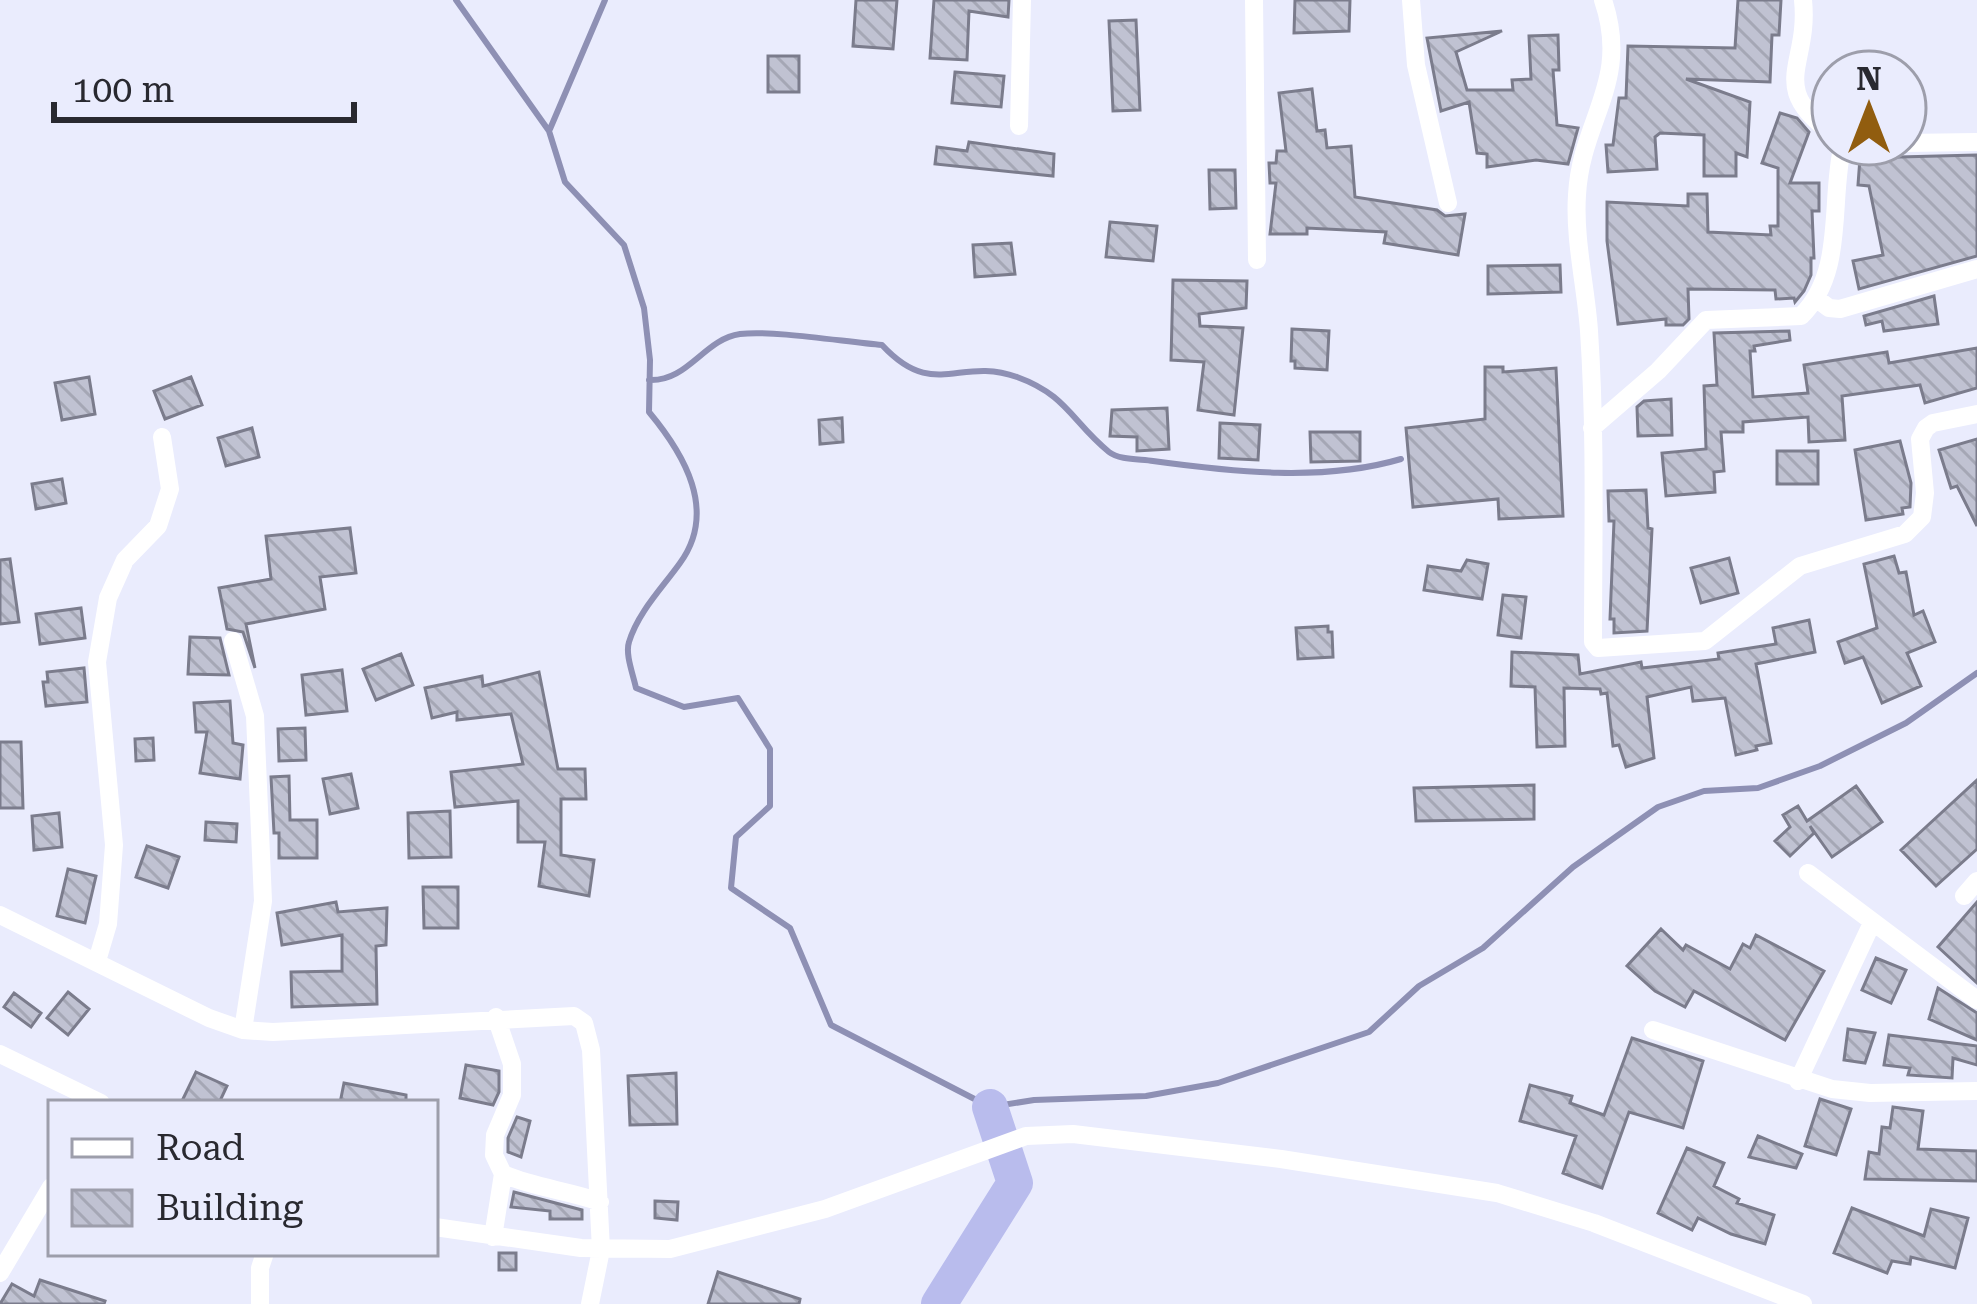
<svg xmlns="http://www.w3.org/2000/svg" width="1977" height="1304" viewBox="0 0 1977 1304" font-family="'Roboto Serif',serif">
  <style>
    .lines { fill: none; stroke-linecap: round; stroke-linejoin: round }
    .stream { stroke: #8e90b4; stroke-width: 6 }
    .river { stroke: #b9bced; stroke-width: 36 }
    .building { fill: url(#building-back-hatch); stroke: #7b7c8c; stroke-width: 3 }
    .street { stroke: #fff; stroke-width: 18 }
  </style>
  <defs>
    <pattern id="building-back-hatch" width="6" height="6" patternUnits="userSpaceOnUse" patternTransform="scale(3)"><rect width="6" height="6" fill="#c0c2d2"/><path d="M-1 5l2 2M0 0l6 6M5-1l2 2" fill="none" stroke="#a5a7b5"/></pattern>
  </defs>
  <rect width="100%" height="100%" fill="#eaecfd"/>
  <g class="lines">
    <path class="stream" d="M456 0 549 131 565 182 624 245 644 308 650 360 649 412C684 454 718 511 680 563 663 587 638 612 629 642 625 654 633 674 636 688L684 707 738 698 770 749V806L736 837 731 888 790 928 831 1025 990 1107 1034 1100 1146 1096 1218 1083 1369 1032 1419 986 1483 948 1573 867 1658 807 1704 791 1758 788 1820 766 1906 723 1977 673
      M550 129 605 0
      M649 380C688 382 704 339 740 334 774 330 845 342 882 345 934 401 959 356 1017 377 1067 395 1072 422 1109 452 1119 460 1140 459 1153 461 1233 472 1323 482 1401 459"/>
    <path class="river" d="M939 1304 1015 1183 990 1107"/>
  </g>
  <path class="building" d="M856 0H897L893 49 853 46Z
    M934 0H1009L1008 17 969 11 967 60 930 58Z
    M1295 0H1350L1349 31 1294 33Z
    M1738 0H1781L1779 35H1772L1770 82 1686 79 1750 102 1747 157 1736 153V176H1704V135L1660 133 1655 137 1657 169 1608 172 1606 145H1613L1619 98H1626L1628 46 1735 48Z
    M1136 20 1140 110 1113 111 1109 21Z
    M1502 31 1456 52 1467 90H1513L1512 80 1531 79 1529 36 1558 35 1559 70H1553L1557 125 1578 128 1568 164 1536 160 1487 167V154L1477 153 1469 102 1441 111 1427 38Z
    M768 56H799V92H768Z
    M955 72 1004 76 1001 107 952 103Z
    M1312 89 1317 131 1325 130 1327 148 1351 146 1355 197 1437 210 1445 216 1465 214 1458 255 1384 243 1386 232 1307 228V234H1270L1276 183H1270L1269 163H1276L1277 151H1286L1279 93Z
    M1780 113 1797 118 1809 132 1790 183H1819V211H1812L1814 258H1811V275L1804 291 1795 302 1794 298 1776 299 1775 290 1688 289 1689 319 1683 325H1666V319L1618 324 1607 241V202L1688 206V194H1707L1708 232 1771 235 1770 226H1778V168L1762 163Z
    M969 142 1054 154 1053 176 935 164 937 147 967 151Z
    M1977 155V256L1859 289 1853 261 1883 255 1869 186 1858 185 1860 158Z
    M1209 170H1235L1236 208 1210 209Z
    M1110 222 1157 226 1153 261 1106 257Z
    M1011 243 1015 274 975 277 973 245Z
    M1560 265 1561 292 1488 294V266Z
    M1173 280 1247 281 1246 308 1199 314 1200 326 1243 328 1234 415 1198 410 1204 362 1171 360Z
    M1934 296 1938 324 1884 331 1882 321 1866 325 1864 316Z
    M1292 329 1329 331 1327 370 1295 368V361H1291Z
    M1789 331 1790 340 1754 346 1755 351H1750L1753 397 1808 393 1804 365 1887 352 1889 363 1977 348V388L1925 403 1920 385 1842 396 1845 440 1809 442 1808 417 1743 422V432H1721L1724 471 1714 472 1715 492 1666 496 1662 453 1706 449 1704 386 1717 385 1714 333Z
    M1485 367H1503V372L1556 368 1563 516 1499 519 1498 499 1413 507 1406 428 1485 419Z
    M89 377 95 414 62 420 55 383Z
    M191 377 202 405 165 419 154 391Z
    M1671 399 1672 435 1638 436 1637 407 1644 401Z
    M1167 408 1169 449 1137 451V437L1110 436 1112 410Z
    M842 418 843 442 820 444 819 420Z
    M1220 423 1260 425 1258 460 1219 458Z
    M252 428 259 457 226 466 218 438Z
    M1310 432H1360V461L1311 462Z
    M1977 439V526L1957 486 1951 488 1939 450Z
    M1900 441 1911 483 1910 507 1902 508 1903 514 1866 520 1855 450Z
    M1777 451H1818V484H1777Z
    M62 479 66 503 36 509 32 484Z
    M1646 490 1648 528 1652 529 1647 631 1614 633V619H1610L1614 521H1609L1608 491Z
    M350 528 356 573 320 577 325 609 246 624 255 668 243 632 227 629 219 588 271 579 266 536Z
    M1894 556 1899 573 1906 572 1914 615 1923 611 1935 642 1907 653 1921 686 1882 703 1863 657 1845 663 1838 642 1877 628 1864 564Z
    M1729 558 1738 593 1701 603 1691 568Z
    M10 559 19 622 0 624V560Z
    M1467 560 1488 564 1482 599 1424 590 1428 566 1461 571Z
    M1503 595 1526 597 1521 638 1498 635Z
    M81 608 85 638 40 644 36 614Z
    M1809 620 1815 652 1756 664 1771 743 1756 746 1757 750 1736 755 1725 698 1693 701 1691 687 1647 697 1654 758 1626 767 1619 745 1613 746 1607 693 1601 694 1600 689 1564 688 1565 746 1537 747 1535 687 1511 686 1512 652 1578 655 1580 674 1641 662 1642 668 1719 659 1718 653 1776 644 1773 628Z
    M1328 626V632H1332L1333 657 1298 659 1296 628Z
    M190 637 220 638 229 675 188 674Z
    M401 654 413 685 376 700 363 669Z
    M84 668 87 702 46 706 43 682H48L47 672Z
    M342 670 347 711 306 715 302 675Z
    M539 672 558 769H585L586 799H561V855L594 860 589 896 539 886 545 842H518V801L455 807 451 772 523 764 511 714 457 720V712L432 718 425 688 482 676 483 686Z
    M230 701 233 743 243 745 240 779 200 773 207 732H196L194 703Z
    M305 728 306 760 279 761 278 729Z
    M153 738 154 760 136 761 135 739Z
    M0 742H21L23 808H0Z
    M351 774 358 808 330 814 323 779Z
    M289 776 290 820H317V858H279V833H274L271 777Z
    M1977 780V849L1936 886 1901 850Z
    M1534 785V819L1416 821 1414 788Z
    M1856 786 1882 822 1832 857 1810 826 1814 833 1790 856 1775 841 1790 827 1783 815 1798 806 1807 821Z
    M450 811 451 857 409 858 408 813Z
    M59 813 62 847 34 850 32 816Z
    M206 822 237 824 236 842 205 840Z
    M147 846 179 857 168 888 136 877Z
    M68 869 96 876 85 923 57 916Z
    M423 887H458V928H424Z
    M336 902 338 912 387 908 386 945 376 946 377 1004 292 1007 291 972 342 971V935L282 945 277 913Z
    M1977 902V983L1938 947Z
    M1661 929 1683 950 1686 945 1730 969 1743 944 1750 948 1756 935 1824 971 1785 1040 1694 991 1685 1007 1655 991 1627 966Z
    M1876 958 1906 970 1891 1003 1862 990Z
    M1938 988 1977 1013V1040L1929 1019Z
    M68 992 89 1009 68 1035 47 1018Z
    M14 993 41 1013 31 1027 4 1007Z
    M1848 1029 1875 1033 1865 1063 1844 1060Z
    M1889 1035 1977 1046V1065L1953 1058 1952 1078 1908 1075 1910 1068 1884 1065Z
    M1632 1038 1703 1061 1683 1128 1629 1112 1602 1188 1563 1173 1576 1136 1520 1121 1530 1085 1572 1096 1570 1103 1604 1115Z
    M466 1065 499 1071V1092L493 1105 460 1098Z
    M196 1072 227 1086 219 1103H181Z
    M676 1073 677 1124 630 1125 628 1076Z
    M344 1083 406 1095V1103H340Z
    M1820 1099 1851 1109 1836 1155 1805 1146Z
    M1893 1107 1923 1111 1918 1149 1977 1151V1181L1865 1179 1869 1152 1879 1154 1882 1127 1890 1128Z
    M517 1117 530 1121 521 1157 508 1152V1138Z
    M1758 1136 1802 1154 1796 1168 1749 1157Z
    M1687 1148 1724 1163 1714 1186 1739 1199 1737 1203 1774 1215 1765 1244 1731 1234 1698 1218 1692 1230 1658 1213Z
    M514 1192 582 1210V1219H550V1211L511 1207Z
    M655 1201 678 1202 677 1220 655 1218Z
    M1852 1208 1924 1236 1931 1209 1968 1218 1955 1268 1911 1257 1910 1264 1892 1261 1887 1273 1834 1253Z
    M499 1253H516V1270H499Z
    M718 1272 800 1299 799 1304H708Z
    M40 1280 105 1301 104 1304H0L12 1284 34 1296Z"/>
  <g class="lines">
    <path class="street" d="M1254 0 1257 260
      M1411 0 1416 65 1448 203
      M1603 0C1631 82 1581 119 1577 195 1574 239 1586 287 1589 331 1596 435 1593 539 1593 642L1598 648 1705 641 1800 566 1905 534 1922 517 1925 493 1920 439 1926 428 1933 423 1977 414
      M1803 0C1810 66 1766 86 1833 134
      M1019 126 1022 0
      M1905 143 1977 142
      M1855 144H1893
      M1817 299 1829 308 1840 309 1977 269
      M1592 428 1658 371 1706 320 1801 316C1846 272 1829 200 1843 144
      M233 641 255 716 263 901 243 1030
      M1808 873 1977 1000
      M1964 896 1977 881
      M0 915 209 1018 243 1030 273 1032 574 1016 584 1023 591 1050 601 1250 590 1304
      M97 961 108 924 114 845 97 662 108 598 125 560 158 526 170 489 162 437
      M1653 1030 1832 1089 1870 1093 1977 1091
      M0 1054 101 1103
      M1798 1081 1872 923
      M503 1174C535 1188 567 1190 600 1202
      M435 1227 581 1248 670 1249 825 1209 1026 1136 1073 1134 1281 1159 1497 1193 1594 1223 1803 1304
      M493 1237 503 1174 494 1155 495 1135 512 1095V1064L496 1017
      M0 1273 51 1187
      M260 1304V1268L265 1253"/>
  </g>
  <rect x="48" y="1100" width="390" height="156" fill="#eaecfd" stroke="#9d9eab" stroke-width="3"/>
  <rect x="72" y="1139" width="60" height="18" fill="#ffffff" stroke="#9d9eab" stroke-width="3"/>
  <text x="156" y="1160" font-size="36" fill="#292930">Road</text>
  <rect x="72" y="1190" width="60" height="36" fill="url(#building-back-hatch)" stroke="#9d9eab" stroke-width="3"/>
  <text x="156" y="1220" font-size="36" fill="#292930">Building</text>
  <g transform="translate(1869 108)"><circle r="57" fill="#eaecfd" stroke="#9d9eab" stroke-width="3"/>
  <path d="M0-9L21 45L0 30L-21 45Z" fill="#915d0f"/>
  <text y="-18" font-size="33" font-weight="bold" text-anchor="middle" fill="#292930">N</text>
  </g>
  <path d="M54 102v18h300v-18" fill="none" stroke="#292930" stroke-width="6"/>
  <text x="72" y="102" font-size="36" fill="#292930" stroke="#eaecfd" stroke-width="9" paint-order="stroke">100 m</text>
</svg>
